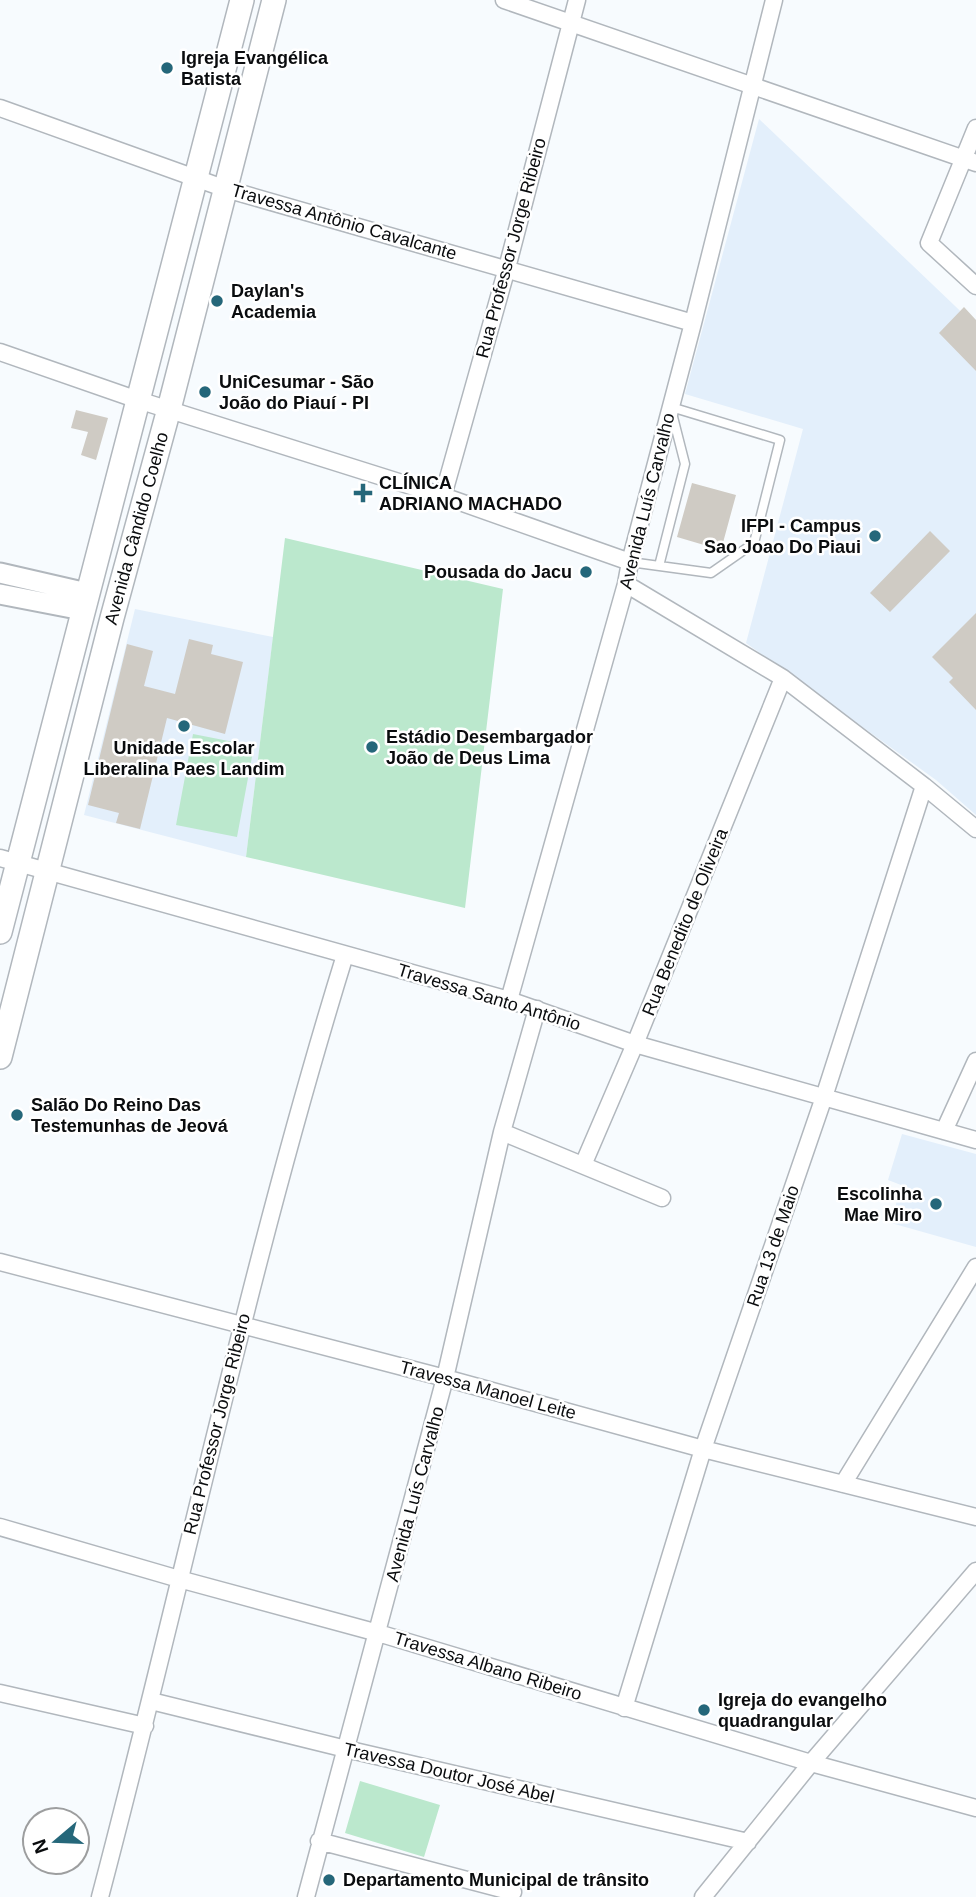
<svg xmlns="http://www.w3.org/2000/svg" width="976" height="1897" viewBox="0 0 976 1897" font-family="Helvetica,sans-serif">
  <style>
    .built { fill: #e3effb }
    .green { fill: #bbe8cd }
    .building { fill: #cfcbc4 }
    .lines { fill: none; stroke-linecap: round; stroke-linejoin: round }
    .service-casing { stroke: #b1b7bd; stroke-width: 11 }
    .minor-casing { stroke: #b1b7bd; stroke-width: 19 }
    .tertiary-casing { stroke: #b1b7bd; stroke-width: 23 }
    .secondary-casing { stroke: #b1b7bd; stroke-width: 26 }
    .service { stroke: #fff; stroke-width: 8 }
    .minor { stroke: #fff; stroke-width: 16 }
    .tertiary { stroke: #fff; stroke-width: 19 }
    .secondary { stroke: #fff; stroke-width: 23 }
    .poi-dot { fill: #25677a; stroke: #fff; stroke-width: 2.5 }
    .labels { text-anchor: middle; dominant-baseline: central; stroke-width: 5; stroke-linejoin: round; paint-order: stroke }
    .poi-label { font-size: 18px; font-weight: bold; fill: #0a0c0e; stroke: #fff; text-anchor: start }
    .street-label { font-size: 18px; fill: #0a0c0e; stroke: #fff }
  </style>
  <rect width="100%" height="100%" fill="#f7fbfe"/>
  <path class="built" d="M759 119 976 326V815L936 780 746 643 803 429 685 394Z
    M135 609 273 637 246 857 84 815Z
    M902 1134 976 1154V1247L891 1223 901 1185 888 1180Z"/>
  <path class="green" d="M285 538 503 589 465 908 246 857Z
    M193 734 254 746 237 837 176 825Z
    M360 1781 440 1805 424 1857 345 1833Z"/>
  <path class="building" d="M964 307 976 320V371L939 333Z
    M76 410 108 418 96 460 81 455 88 432 71 428Z
    M692 483 736 495 721 550 677 537Z
    M930 531 950 551 890 612 870 593Z
    M976 613V710L949 682 953 678 932 657Z
    M189 639 213 645 211 654 243 662 225 734 167 718 140 829 116 823 119 813 88 805 127 644 153 651 144 686 175 694Z"/>
  <g class="lines">
    <g class="service-casing">
      <path id="service" d="M630 562 711 573 754 543 780 440 671 407
        M659 566 685 464 672 413"/>
    </g>
    <g class="minor-casing">
      <path id="minor" d="M504 0 976 163
        M0 108 226 189 693 323
        M976 128 929 243 976 286
        M0 352 138 400 443 496 630 562
        M443 496 507 268 577 0
        M626 584 783 678 924 786 976 829
        M0 858 509 1000 635 1044 976 1140
        M509 1000 626 584 630 562 693 323 774 0
        M944 1131 976 1061
        M502 1132 662 1198
        M583 1165 635 1044 783 678
        M0 1262 445 1378 703 1449 976 1517
        M843 1484 976 1267
        M0 1527 179 1579 378 1633 811 1763 976 1808
        M0 1693 145 1726
        M151 1701 346 1749 748 1842
        M624 1708 703 1449 824 1097 924 786
        M319 1841 513 1892
        M100 1897C183 1583 249 1265 345 955
        M306 1897 445 1378 502 1132 537 1009
        M703 1897 811 1763 976 1571"/>
    </g>
    <g class="tertiary-casing">
      <path id="tertiary" d="M0 573 87 593
        M0 594 82 610"/>
    </g>
    <g class="secondary-casing">
      <g id="secondary">
        <path d="M0 932 242 0"/>
        <path id="s1" d="M0 1057 112 618 169 409 274 0"/>
      </g>
    </g>
    <use href="#service" class="service"/>
    <use href="#minor" class="minor"/>
    <use href="#tertiary" class="tertiary"/>
    <use href="#secondary" class="secondary"/>
  </g>
  <g class="poi-dot">
    <circle cx="167" cy="68" r="7"/>
    <circle cx="217" cy="301" r="7"/>
    <circle cx="205" cy="392" r="7"/>
    <path d="M359.5 482.5h7v7h7v7h-7v7h-7v-7h-7v-7h7z"/>
    <circle cx="875" cy="536" r="7"/>
    <circle cx="586" cy="572" r="7"/>
    <circle cx="184" cy="726" r="7"/>
    <circle cx="372" cy="747" r="7"/>
    <circle cx="17" cy="1115" r="7"/>
    <circle cx="936" cy="1204" r="7"/>
    <circle cx="704" cy="1710" r="7"/>
    <circle cx="329" cy="1880" r="7"/>
  </g>
  <g class="labels">
    <g class="poi-label">
      <text x="181" y="58">Igreja Evangélica<tspan x="181" dy="21">Batista</tspan></text>
      <text x="231" y="291">Daylan's<tspan x="231" dy="21">Academia</tspan></text>
      <text x="219" y="382">UniCesumar - São<tspan x="219" dy="21">João do Piauí - PI</tspan></text>
      <text x="379" y="483">CLÍNICA<tspan x="379" dy="21">ADRIANO MACHADO</tspan></text>
      <text x="861" y="526" text-anchor="end">IFPI - Campus<tspan x="861" dy="21">Sao Joao Do Piaui</tspan></text>
      <text x="572" y="572" text-anchor="end">Pousada do Jacu</text>
      <text x="386" y="737">Estádio Desembargador<tspan x="386" dy="21">João de Deus Lima</tspan></text>
      <text x="184" y="748" text-anchor="middle">Unidade Escolar<tspan x="184" dy="21">Liberalina Paes Landim</tspan></text>
      <text x="31" y="1105">Salão Do Reino Das<tspan x="31" dy="21">Testemunhas de Jeová</tspan></text>
      <text x="922" y="1194" text-anchor="end">Escolinha<tspan x="922" dy="21">Mae Miro</tspan></text>
      <text x="718" y="1700">Igreja do evangelho<tspan x="718" dy="21">quadrangular</tspan></text>
      <text x="343" y="1880">Departamento Municipal de trânsito</text>
    </g>
    <g class="street-label">
      <text transform="translate(344 222) rotate(16)">Travessa Antônio Cavalcante</text>
      <text transform="translate(511 248) rotate(-75)">Rua Professor Jorge Ribeiro</text>
      <text transform="translate(647 501) rotate(-76)">Avenida Luís Carvalho</text>
      <text stroke="none"><textPath href="#s1" startOffset="546">Avenida Cândido Coelho</textPath></text>
      <text transform="translate(685 922) rotate(-68)">Rua Benedito de Oliveira</text>
      <text transform="translate(489 997) rotate(17)">Travessa Santo Antônio</text>
      <text transform="translate(773 1246) rotate(-71)">Rua 13 de Maio</text>
      <text transform="translate(488 1390) rotate(15)">Travessa Manoel Leite</text>
      <text transform="translate(217 1424) rotate(-76)">Rua Professor Jorge Ribeiro</text>
      <text transform="translate(415 1494) rotate(-75)">Avenida Luís Carvalho</text>
      <text transform="translate(488 1666) rotate(17)">Travessa Albano Ribeiro</text>
      <text transform="translate(449 1773) rotate(13)">Travessa Doutor José Abel</text>
    </g>
  </g>
  <g transform="translate(56 1841) rotate(251)"><circle r="33" fill="#ffffff" stroke="#9d9e9f" stroke-width="2"/>
  <path d="M0-5L12 26L0 18L-12 26Z" fill="#25677a"/>
  <text y="-10" font-size="19" font-weight="bold" text-anchor="middle" fill="#0a0c0e">N</text>
  </g>
</svg>
